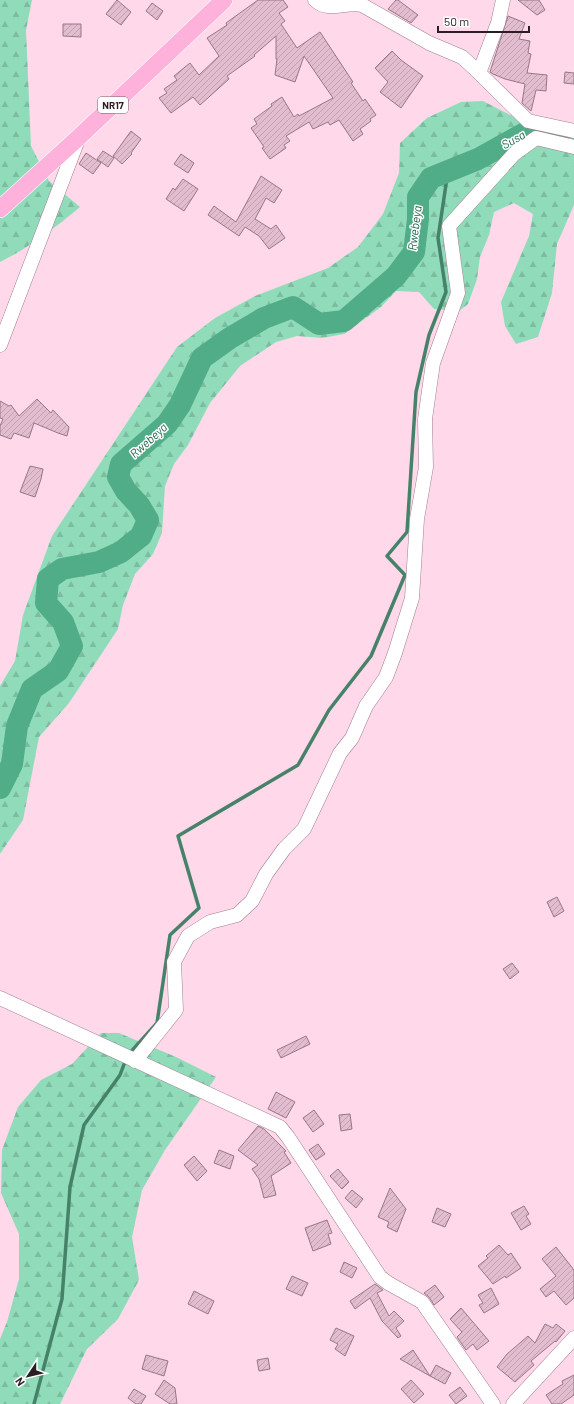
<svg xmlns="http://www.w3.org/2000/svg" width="574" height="1404" viewBox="0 0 574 1404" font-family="Barlow,sans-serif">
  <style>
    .forest { fill: url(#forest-firs) }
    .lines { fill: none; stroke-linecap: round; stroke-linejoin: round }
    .stream { stroke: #468269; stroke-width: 3.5 }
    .river { stroke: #51ad87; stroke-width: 22 }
    .building { fill: url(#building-hatch); stroke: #987686 }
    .minor-casing { stroke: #a27f90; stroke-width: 15 }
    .major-casing { stroke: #fff; stroke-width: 18 }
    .minor { stroke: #fff; stroke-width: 14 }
    .major { stroke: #feb1db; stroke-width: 17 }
    .labels { text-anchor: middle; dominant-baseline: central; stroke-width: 3; stroke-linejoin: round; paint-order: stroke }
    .shield { fill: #fff; stroke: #6b6166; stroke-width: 1 }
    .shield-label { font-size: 10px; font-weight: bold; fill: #2b1d24 }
    .water-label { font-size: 12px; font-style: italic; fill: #1d6349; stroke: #fff }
  </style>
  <defs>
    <pattern id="forest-firs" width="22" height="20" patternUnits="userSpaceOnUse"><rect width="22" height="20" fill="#90dcba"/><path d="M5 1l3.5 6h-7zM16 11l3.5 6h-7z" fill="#7cbca0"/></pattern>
    <pattern id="building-hatch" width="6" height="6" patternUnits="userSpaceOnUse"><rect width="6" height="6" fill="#e2bdcf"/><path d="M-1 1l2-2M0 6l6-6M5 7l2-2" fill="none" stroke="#c2a2b2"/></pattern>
  </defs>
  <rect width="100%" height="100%" fill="#ffd8ea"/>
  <path class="forest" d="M0 0H32L26 30 31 146 49 181 80 207C55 228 30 247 0 262Z
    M483 101 510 115 537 118 574 128V205L557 244 552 293 538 337 516 344 505 326 501 302 529 236 533 214 514 203 494 212 489 235 480 257 477 279 468 304 459 311 434 309 419 292 396 291 381 307 344 334 322 338 297 336 276 342 240 366 210 403 188 445 174 464 165 486 162 533 153 554 135 574 123 605 118 629 69 703 39 737 23 820 0 854V686L15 661 23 615 52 536 177 347 215 318 255 296 328 268 358 247 383 214 399 173 400 143 427 118 461 102Z
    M101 1033H119L176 1057 216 1077 165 1150 142 1190 132 1237 139 1280 118 1319 87 1349 60 1404H0V1339L7 1322 19 1279V1234L1 1193 2 1150 18 1107 41 1080 72 1064Z"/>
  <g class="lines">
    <path class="stream" d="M129 1054 157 1023 170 935 199 908 178 836 298 765 329 710 371 656 405 575 387 556 407 532 416 392 429 335 446 292 438 238 448 171
      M34 1404 62 1299 70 1187 84 1125 120 1075 126 1059"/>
    <path class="river" d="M0 788 12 764 17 726 32 689 58 671 72 646 63 622 46 603 48 579 62 569 99 562 121 552 141 536 148 520 139 505 126 491 118 477 121 464 167 424 180 405 202 358 230 338 264 318 293 307 319 324 344 321 396 276 414 252 418 219V197L431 178 478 159 532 129 560 132"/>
  </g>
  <path class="building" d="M117 0 131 12 121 25 106 14Z
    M258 0H283L288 7 279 13 285 21 281 24 297 48 320 32 353 82 351 83 363 101 365 99 376 115 370 119 371 121 360 129 363 134 353 141 339 120 330 125 328 122 313 129 309 122 286 136 290 141 284 145 286 148 270 159 262 148 264 147 251 128 257 124 254 119 272 106 271 104 282 97 294 117 298 114 299 116 333 98 304 56 295 82 275 75 277 59H276V36L254 55 255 56 227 76 229 79 200 105 193 97 171 113 159 98 167 93 164 89 177 80 174 76 190 63 199 75 219 56 207 38 227 25 226 23Z
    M396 0H398L418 15 411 23 388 9Z
    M518 0H539L545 10 537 15Z
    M152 3 163 11 157 20 146 11Z
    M508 16 525 23 519 39 530 41 528 53 531 54 527 73 547 75 546 91 536 90 531 111 522 103 525 84 505 79 493 74 490 72Z
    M63 24H81V37L63 36Z
    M392 51 401 60 423 76 401 108 380 92 388 82 375 68Z
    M565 72 574 73V84L564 83Z
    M131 131 141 139 131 153 132 154 122 164 113 156Z
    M103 151 114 158 108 167 97 159Z
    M86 153 101 163 93 174 79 164Z
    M181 154 194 163 188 173 174 164Z
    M261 176 282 190 274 203 266 198 255 219 271 229 276 225 285 238 269 249 259 236 245 227 239 236 208 215 214 206 236 222Z
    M183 179 198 189 184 211 166 199 173 188 175 190Z
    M37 399 51 413 53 410 69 427 67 436 58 433 34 423 29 438 14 433 11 439 0 435V426L3 419 0 418V401L9 406 11 405 19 416Z
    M30 466 43 469 41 479 35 497 20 492Z
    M557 897 564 911 554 917 547 902Z
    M512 963 519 972 510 979 503 969Z
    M306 1036 310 1044 281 1058 277 1050Z
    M276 1092 295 1102 286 1118 268 1109Z
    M314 1110 324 1124 313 1132 303 1118Z
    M350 1114 352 1129 341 1131 339 1115Z
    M258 1126 264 1129 286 1151 284 1152 291 1163 271 1176 276 1195 264 1198 259 1179 252 1169 258 1165 238 1150Z
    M318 1144 325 1154 316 1160 309 1150Z
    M219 1150 234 1156 230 1169 214 1163Z
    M194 1156 207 1171 197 1181 184 1165Z
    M338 1169 349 1182 342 1189 330 1176Z
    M390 1188 406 1209 397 1232 387 1227 389 1222 378 1217Z
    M352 1190 363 1199 356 1208 345 1198Z
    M524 1206 529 1214 526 1216 531 1224 521 1230 511 1213Z
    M437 1208 451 1214 445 1227 432 1222Z
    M327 1220 332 1233 328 1234 331 1244 313 1251 305 1228Z
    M499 1245 508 1255 511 1253 521 1268 506 1278 505 1276 493 1284 478 1266 488 1258 486 1256Z
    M556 1247 574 1270V1298L566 1305 554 1291 546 1297 540 1289 556 1276 542 1259Z
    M344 1262 357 1268 352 1278 340 1272Z
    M292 1276 308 1283 302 1296 286 1289Z
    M375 1284 383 1290 377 1293 389 1316 394 1311 404 1321 396 1328 401 1336 398 1338 382 1321 370 1298 355 1309 350 1301Z
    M435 1285 444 1297 434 1305 429 1297 424 1293Z
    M491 1288 499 1304 484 1313 479 1305 483 1303 478 1295Z
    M194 1291 214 1301 208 1314 188 1304Z
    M461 1308 489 1341 477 1350 473 1344 466 1350 457 1337 462 1332 450 1319Z
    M545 1324 553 1328 556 1324 565 1331 556 1342 555 1341 531 1361 534 1365 515 1382 497 1367 507 1354 528 1336 535 1343Z
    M336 1328 354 1336 345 1356 335 1349 338 1344 330 1340Z
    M413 1350 430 1376 400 1359Z
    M146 1355 168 1361 164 1376 142 1369Z
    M268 1358 270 1369 259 1371 257 1360Z
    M436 1365 451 1373 445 1384 430 1376Z
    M574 1375V1395L561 1404H552L546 1395 563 1384 562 1381Z
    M164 1380 175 1388 177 1404H170L155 1394Z
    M411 1380 424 1394 414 1403 401 1389Z
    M460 1387 467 1396 456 1404 449 1395Z
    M134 1389 146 1396 141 1404H136L128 1398Z"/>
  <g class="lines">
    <g class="minor-casing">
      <path id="minor" d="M315 0C328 13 346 1 362 5L429 43 462 57 473 67 528 121 574 131
        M479 73 498 23 503 0
        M0 345 79 137
        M0 998 280 1127 288 1137 380 1277 388 1283 422 1302 493 1404
        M135 1061 176 1010 174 962 188 936 210 922 237 915 252 901 266 874 284 849 304 829 340 753 352 738 366 706 386 677 395 653 412 598 417 519 426 467 425 419 433 363 458 293 449 226 514 154 536 138 574 147
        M513 1404 574 1338"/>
    </g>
    <g class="major-casing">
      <path id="major" d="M0 209 79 137 224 0"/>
    </g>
    <use href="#minor" class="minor"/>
    <use href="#major" class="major"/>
  </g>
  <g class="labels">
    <rect class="shield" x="98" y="97" width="30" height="16" rx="3"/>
    <g class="shield-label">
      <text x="113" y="105">NR17</text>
    </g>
    <g class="water-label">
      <text transform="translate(513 139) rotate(-29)">Susa</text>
      <text transform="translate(414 228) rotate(-83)">Rwebeya</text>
      <text transform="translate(148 440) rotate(-42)">Rwebeya</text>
    </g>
  </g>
  <g transform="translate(28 1376) rotate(235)" stroke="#ffffff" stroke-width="3" paint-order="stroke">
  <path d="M0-3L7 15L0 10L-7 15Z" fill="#2b1d24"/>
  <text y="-6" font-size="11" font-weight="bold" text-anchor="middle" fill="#2b1d24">N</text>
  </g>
  <path d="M438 26v6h91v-6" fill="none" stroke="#2b1d24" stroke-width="2"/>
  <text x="444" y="26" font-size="12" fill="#2b1d24" stroke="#ffffff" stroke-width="3" paint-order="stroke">50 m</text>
</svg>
